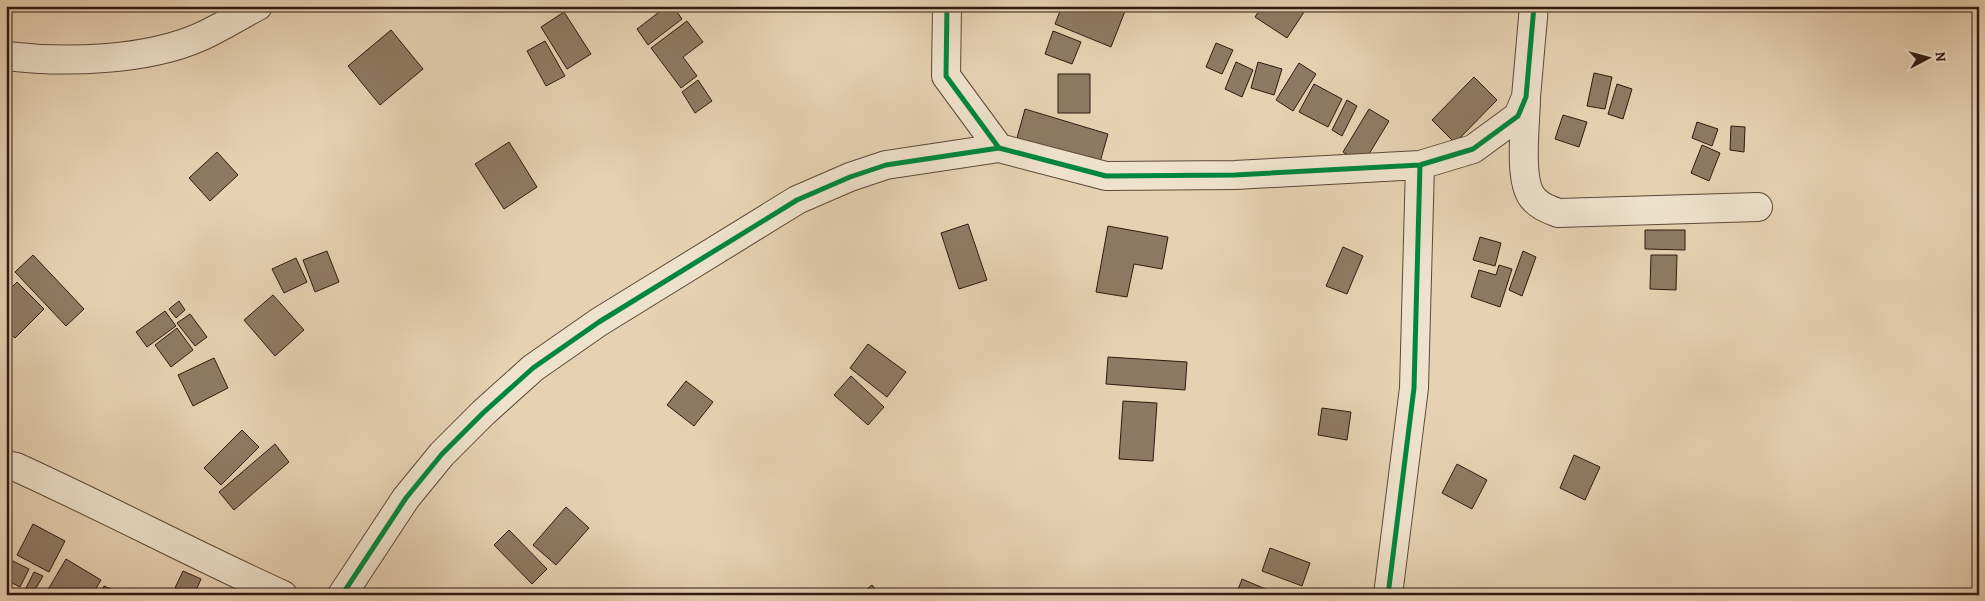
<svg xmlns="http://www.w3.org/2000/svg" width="1985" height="601" viewBox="0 0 1985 601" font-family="Alegreya,serif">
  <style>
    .building { fill: #8e7a64; stroke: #2f1a10 }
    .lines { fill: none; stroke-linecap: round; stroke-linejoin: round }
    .minor-casing { stroke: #5d4838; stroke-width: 30 }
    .minor { stroke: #efe2cd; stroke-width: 28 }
    .cycleway-casing { stroke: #efe2cd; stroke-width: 8 }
    .cycleway { stroke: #00873e; stroke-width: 5 }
  </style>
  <rect width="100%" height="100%" fill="#e6d2b2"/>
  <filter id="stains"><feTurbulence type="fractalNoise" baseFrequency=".004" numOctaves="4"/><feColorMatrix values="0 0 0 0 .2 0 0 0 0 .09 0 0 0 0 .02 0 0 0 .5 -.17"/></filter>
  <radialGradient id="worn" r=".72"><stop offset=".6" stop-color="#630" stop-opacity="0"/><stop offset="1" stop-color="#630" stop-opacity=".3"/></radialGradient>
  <path class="building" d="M667 6H673L682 19 648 45 637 29Z
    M1062 6H1127L1111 47 1055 24Z
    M1262 6H1308L1287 38 1255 17Z
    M564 12 591 54 567 69 541 27Z
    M687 21 703 42 683 57 697 76 681 88 651 48Z
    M391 30 423 69 380 105 348 66Z
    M1053 31 1081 42 1072 64 1045 54Z
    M545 41 565 76 546 86 527 51Z
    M1216 43 1233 50 1222 74 1206 67Z
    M1236 62 1253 70 1242 97 1225 89Z
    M1258 62 1282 69 1274 95 1251 88Z
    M1299 63 1316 74 1293 111 1276 100Z
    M1594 73 1612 77 1605 109 1587 106Z
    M1058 74H1090V113H1058Z
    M1474 77 1497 100 1455 143 1432 120Z
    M698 80 712 101 695 113 682 92Z
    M1314 84 1342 99 1328 127 1299 112Z
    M1617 84 1632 89 1623 119 1608 114Z
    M1347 100 1357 106 1342 136 1332 130Z
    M1025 109 1108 134 1100 162 1017 138Z
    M1369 109 1389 121 1363 164 1343 152Z
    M1563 115 1587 122 1579 147 1555 139Z
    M1697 122 1718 129 1712 146 1692 138Z
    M1731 126 1745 127 1744 152 1730 150Z
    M509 142 537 187 504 209 475 164Z
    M1702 145 1720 153 1709 181 1691 173Z
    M217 152 238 175 210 201 189 178Z
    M968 224 987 280 959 289 941 233Z
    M1108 226 1168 237 1162 269 1134 264 1127 297 1096 292Z
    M1645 230H1685V250L1645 249Z
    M1480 237 1501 243 1495 266 1473 260Z
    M1343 247 1363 256 1347 294 1326 286Z
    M327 251 339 282 315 292 303 260Z
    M1523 251 1536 257 1522 296 1509 290Z
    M33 255 84 309 66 326 15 272Z
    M1651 255H1677L1676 290 1650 289Z
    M296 258 307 282 284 293 272 269Z
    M1499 265 1512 269 1500 307 1471 297 1479 270 1496 275Z
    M17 282 44 309 15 338 6 330V293Z
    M273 295 304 330 275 356 244 320Z
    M179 301 185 310 176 318 169 309Z
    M165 311 176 326 147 347 136 332Z
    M190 314 207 337 195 346 177 323Z
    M177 328 193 350 171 367 155 345Z
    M868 344 906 372 887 397 850 368Z
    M1108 357 1187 362 1185 390 1106 384Z
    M214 358 228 388 193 406 178 375Z
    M851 376 884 407 868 425 834 395Z
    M686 381 713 402 694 426 667 405Z
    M1123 401 1157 403 1153 461 1119 459Z
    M1322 408 1351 412 1347 440 1318 435Z
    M242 430 259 447 221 485 204 468Z
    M275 444 289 462 234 510 219 492Z
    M1574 455 1600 467 1585 500 1560 488Z
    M1457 464 1487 480 1472 509 1442 493Z
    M566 507 589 528 556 565 533 545Z
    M33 524 65 541 49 572 17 555Z
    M509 530 547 569 532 584 494 545Z
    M1270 548 1310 563 1302 586 1262 571Z
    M66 559 101 580 92 595 46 593Z
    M13 561 29 569 20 587 6 580V575Z
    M183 571 201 579 194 595 175 588Z
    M34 572 43 576 32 595 25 590Z
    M1242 579 1275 593V595H1236Z
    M872 585 880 595H861V594Z
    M104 586 125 595H100Z"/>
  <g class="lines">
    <g class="minor-casing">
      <path id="minor" d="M947 6 946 76 999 148 1106 176 1235 175 1420 165 1473 149 1518 116 1526 97 1534 6
        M6 56C64 63 146 61 200 37 220 28 239 16 258 6
        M1526 97C1526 122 1518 178 1532 197 1539 206 1548 209 1558 213L1758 207
        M6 465 16 467C106 508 193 554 283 595
        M342 595 406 498 442 454 483 413 533 368 599 322 797 200 850 177 886 165 999 148
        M1388 595 1414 388 1420 165"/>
    </g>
    <use href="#minor" class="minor"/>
    <g class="cycleway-casing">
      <path id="cycleway" d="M947 6 946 76 999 148 1106 176 1235 175 1420 165 1473 149 1518 116 1526 97 1534 6
        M342 595 406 498 442 454 483 413 533 368 599 322 797 200 850 177 886 165 999 148
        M1388 595 1414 388 1420 165"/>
    </g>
    <use href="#cycleway" class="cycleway"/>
  </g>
  <rect width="1985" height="601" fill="none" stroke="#e6d2b2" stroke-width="25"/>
  <rect x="8" y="8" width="1970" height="586" fill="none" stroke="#2f1a10" stroke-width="2.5"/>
  <rect x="12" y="12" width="1960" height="576" fill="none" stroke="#2f1a10"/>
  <g transform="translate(1928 58) rotate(84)" stroke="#efe2cd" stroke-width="4" paint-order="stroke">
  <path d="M0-4L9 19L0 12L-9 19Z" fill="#2f1a10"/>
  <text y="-8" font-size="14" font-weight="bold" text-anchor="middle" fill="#2f1a10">N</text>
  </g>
  <rect width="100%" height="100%" filter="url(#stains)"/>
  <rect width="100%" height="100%" fill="url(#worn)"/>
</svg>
